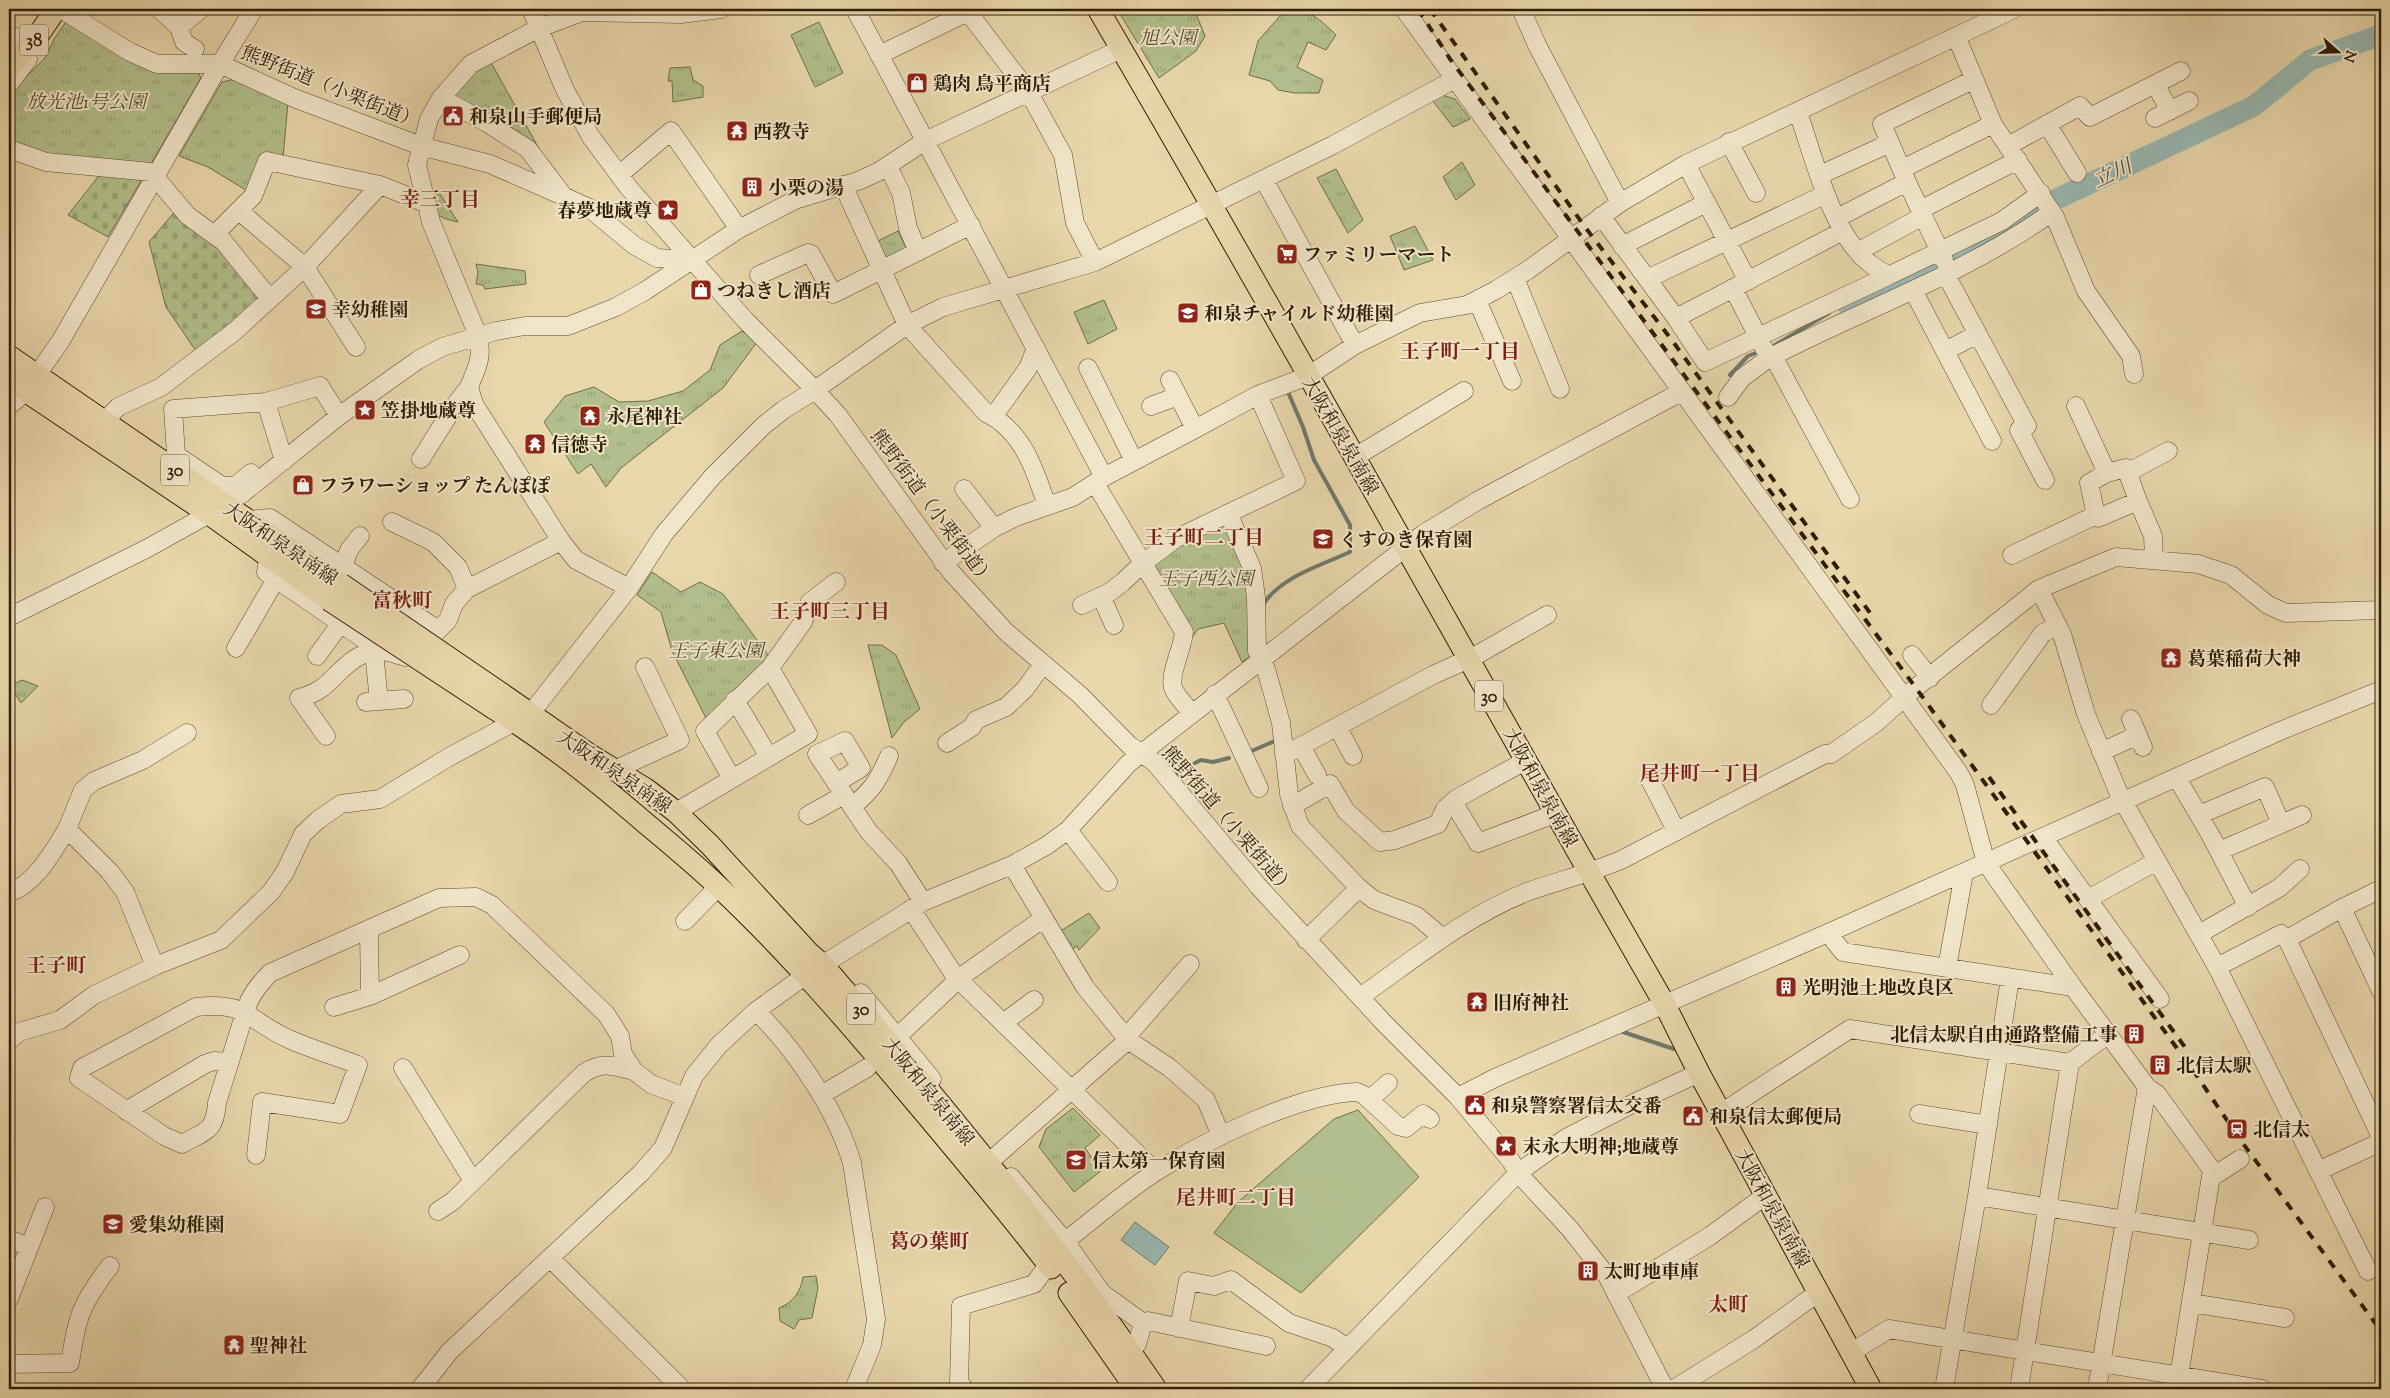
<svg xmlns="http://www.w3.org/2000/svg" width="2390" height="1398" font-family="'Sorts Mill Goudy','Noto Serif JP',serif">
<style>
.grass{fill:url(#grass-tufts);stroke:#716e48}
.cemetery{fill:url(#cemetery-stones);stroke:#716e48}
.pitch{fill:#b2bf8c;stroke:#716e48}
.water{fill:#99b8b2;stroke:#6f7a6d}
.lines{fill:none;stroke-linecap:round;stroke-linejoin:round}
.stream{stroke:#6f7a6d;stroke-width:4}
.river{stroke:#99b8b2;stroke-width:21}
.minor-casing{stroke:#5e4c2e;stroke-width:19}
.major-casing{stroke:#301d05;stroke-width:23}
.minor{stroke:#f0e5c8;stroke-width:18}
.major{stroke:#e8d7ab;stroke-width:21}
.rail{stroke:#301d05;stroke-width:4;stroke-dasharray:9 9;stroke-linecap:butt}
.major-bridge-casing{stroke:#301d05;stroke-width:23;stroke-linecap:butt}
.major-bridge{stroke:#e8d7ab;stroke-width:21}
.labels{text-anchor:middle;stroke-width:4;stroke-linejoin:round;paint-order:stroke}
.shield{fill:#f0e5c8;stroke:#6a5940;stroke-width:1}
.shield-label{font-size:18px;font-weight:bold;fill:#301d05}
.park-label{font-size:19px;font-style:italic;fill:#574e2e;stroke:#f0e5c8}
.poi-label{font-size:19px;font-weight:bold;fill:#301d05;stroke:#f0e5c8;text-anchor:start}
.street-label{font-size:19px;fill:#301d05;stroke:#f0e5c8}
.water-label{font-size:20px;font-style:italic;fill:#504c39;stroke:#f0e5c8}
.neighbourhood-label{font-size:20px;font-weight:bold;fill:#7a1f14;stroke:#f0e5c8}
</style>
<defs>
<pattern id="grass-tufts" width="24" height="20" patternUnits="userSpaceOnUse" patternTransform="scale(1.25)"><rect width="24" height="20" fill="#b2bf8c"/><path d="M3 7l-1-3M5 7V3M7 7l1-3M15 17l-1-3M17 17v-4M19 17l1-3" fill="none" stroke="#99a477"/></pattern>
<pattern id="cemetery-stones" width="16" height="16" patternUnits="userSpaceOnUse" patternTransform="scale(1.25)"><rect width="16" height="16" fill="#b2bf8c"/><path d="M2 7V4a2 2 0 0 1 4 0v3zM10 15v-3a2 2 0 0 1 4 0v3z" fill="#99a477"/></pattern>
</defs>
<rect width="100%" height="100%" fill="#e8d7ab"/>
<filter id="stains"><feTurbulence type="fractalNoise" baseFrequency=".004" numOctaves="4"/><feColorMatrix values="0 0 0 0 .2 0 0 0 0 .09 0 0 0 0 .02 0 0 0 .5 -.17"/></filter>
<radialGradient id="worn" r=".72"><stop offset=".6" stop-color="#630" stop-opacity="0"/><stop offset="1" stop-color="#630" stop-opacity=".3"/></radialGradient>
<!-- grass -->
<path class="grass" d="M1117,9H1206L1197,16L1205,36L1196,51L1159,78Z
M1286,9C1309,9 1320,19 1336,35L1326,50L1308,42L1297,67L1323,80L1319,93H1295L1278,90L1270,81L1249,75L1258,41Z
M68,19L82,29L196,68L201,78L151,164L58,160L9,144V94L45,58L54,39Z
M819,22L843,73L815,87L791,35Z
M489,59L547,163L556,170L550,175L443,96Z
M690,67L693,80L703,86V97L673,102L672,81H668L670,68Z
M235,79L288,102L283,158L249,192L208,167L179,156L222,82Z
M1442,95L1455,99L1470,119L1453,127L1432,100Z
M1462,162L1475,185L1456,200L1443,177Z
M1336,169L1363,220L1348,233L1317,178Z
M425,188L438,191L458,222C431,216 434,212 425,188Z
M1415,226L1433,260L1404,270L1390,236Z
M898,231L908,252L884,263L874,243Z
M476,264L525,271L526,284L485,289L483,285L476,284L478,272Z
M1104,300L1117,329L1088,344L1074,312Z
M742,331L757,342L723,388L621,468L606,487L591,464L578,474L544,422L565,396L594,387L619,402L648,401L683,391L710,370L720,345Z
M1224,519L1248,569L1253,654L1242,662L1224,623L1198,629L1187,645L1150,561Z
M652,572L681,592L700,582L723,594L769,656L706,718L672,651L661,612L637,595Z
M868,645H882L896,655L920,709L904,722L892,738Z
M22,680L38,686L21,703L10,686Z
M1089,913L1100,928L1079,950L1077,946L1070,950L1059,932Z
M1073,1108L1100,1135L1085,1148L1101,1171L1074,1192L1039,1147L1046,1129Z
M816,1276L818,1288L812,1318L799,1320L794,1329L780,1321L779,1308C793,1303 801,1291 803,1277Z"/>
<!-- cemetery -->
<path class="cemetery" d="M101,173L144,176L108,237L68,215Z
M177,209L220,246L262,301L198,354L166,307L149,242Z"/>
<!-- pitch -->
<path class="pitch" d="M1358,1110L1419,1177L1301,1293L1214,1233L1238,1202L1334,1119Z"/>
<!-- water -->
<path class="water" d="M1135,1222L1169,1247L1155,1265L1121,1240Z"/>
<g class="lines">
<!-- stream -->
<path class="stream" d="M1770,348L1829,313
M1730,375L1748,356L1761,351
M1263,605C1280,577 1322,565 1350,552V525L1314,460L1303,427L1288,392
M1247,753L1277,740
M1173,777L1191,765L1201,760L1213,762L1229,758
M1620,1031L1674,1049"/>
<!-- river -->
<path class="river" d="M1847,304C1915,276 1989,246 2048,203L2254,106L2310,60L2381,35"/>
<!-- minor casing -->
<g class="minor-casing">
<path id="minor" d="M61,9L130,52L157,64H220L294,98L421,146L490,164L563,196L589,208L635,246L657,258L692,260
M159,9L179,27L184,42L195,49
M531,9L565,90L591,137L629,188L746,321L815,390L838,415L951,572L1006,632L1080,695L1129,745L1154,762L1258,886L1384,1023L1458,1097L1511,1161L1518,1173L1570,1229L1607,1276L1665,1389
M855,9L1104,477
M1404,9L1959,773L1965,785L1986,863L2073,987L2147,1087L2157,1094L2212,1170L2177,1389
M1521,9L1537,45L1620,203
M179,27L201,9
M1957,38L1993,124L2055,217L2086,291L2131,356L2134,374
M9,40L18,37
M879,55L968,12L1028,91L1063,155L1075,223L1095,262
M9,84L28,59
M2155,84L2170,111
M441,98L487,123L528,149L562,194
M1798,112C1813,155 1832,234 1869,263C1875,268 1882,271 1888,276L2002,221L2041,193
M2155,118L2189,101
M2047,124L2077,173
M1729,142L1756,193
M2008,146L2080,106L2090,117L2181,71
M9,149L46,162L151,172L187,215L214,235L253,196L267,161L380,185
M1686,164L1748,281
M888,166L901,193L908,228L918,252
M1902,169L1993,124
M619,175L671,131L739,229
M1820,175L1890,143
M1264,180L1355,345
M1907,182L1882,124L1973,80
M843,185L907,325L986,413C1023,431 1035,470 1047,506
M1920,210L2018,160
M239,211L305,267L356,347
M1601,216L1676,318L1705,362L1888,276
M1837,218L1907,182L1923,216
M214,235L223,241L270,299
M1622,246L1706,203
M1859,251L1923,216L1944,260
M1945,273L2027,426
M759,275L808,253L811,254L833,294L971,225
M1515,278L1560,389
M1647,279L1826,194
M1733,288L1769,358C1861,310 1968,273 2052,212
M1913,290L1992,441
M1477,300L1512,381
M1676,318L1843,231
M1945,351L1978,334
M1773,356L1850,499
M1088,368L1134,461
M1170,380L1195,429
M1728,397L1742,378L1769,358
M266,402L284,461
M9,406L25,392L60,342L220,64L254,9
M1151,406L1178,396
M993,417L1028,368L1036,348
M105,421L118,407L161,387L235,331L305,267L380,185L425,203
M2019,430L2045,480
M1355,457L1464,391
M421,459L455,405L469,387
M251,473L235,486H222L176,455L173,409L266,402L320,386L339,416
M2127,473L2168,451
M1095,483L1184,632C1183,649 1167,677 1174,690C1178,698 1186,706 1192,713
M964,489L994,528
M2138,501L2153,536L2154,560
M1228,513L1252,568L1256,597L1257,651L1266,669L1281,723L1289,794L1300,826L1359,888L1374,900L1417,916L1443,938
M2096,515L2098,518L2138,501L2126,468L2107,473
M250,520L270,518L438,630
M392,522L433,542L458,567L467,589
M269,555L266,572L378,649L406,657L419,650L448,620L454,604L467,589L561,541
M2012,555L2096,515L2089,483L2107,473L2076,406
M943,563L994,528L1016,517L1073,497L1104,477L1195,429L1258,395L1308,376L1355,345L1420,313L1467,305L1496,290L1528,270L1620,203L1686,164L2014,9
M343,567L349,550L360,536
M629,588L576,560L561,541L474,404L469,387C477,367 483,358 478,336L431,222L417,165L429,119L441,98L471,64L539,28L582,12L681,14L721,9
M2039,589L2062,634L2086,714L2119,794L2217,967L2368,1271
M1101,596L1114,625
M1082,605L1110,592L1123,582L1142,564L1175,539L1296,481L1258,395
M9,617L148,548L209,514L243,493L339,416L418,360L442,347L496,331L525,326H568L616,307L645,291L739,229L795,200L858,181L878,172L925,141L1121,49
M236,648L276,579
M378,649L375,662L379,701
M1912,655L1930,678
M317,656L341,623
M1215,694L1259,788
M735,700L769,757
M366,702L404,699
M1991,705L2043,633L2058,626
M2131,719L2143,747
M1338,728L1353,756
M326,736L299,698C329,691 333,673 356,658C362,654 371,652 378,649
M947,743L972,727L976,720L1006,707L1025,689L1043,664
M1301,746L1317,775
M2101,752L2138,735
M1284,753L1290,752L1433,675L1475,656L1547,615
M618,772L623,766L680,740L645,667
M2177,778L2211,836L2248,907
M732,779L705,731L770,668
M1650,780L1676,830
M836,783L861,768L845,741L817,754L869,832L898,863L923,902
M1453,802L1478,843L1557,813
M1292,806L1330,784L1346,811L1380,842L1395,840L1438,824L1445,809L1456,799L1527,760
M852,807C873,789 878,781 889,756
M676,812L808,734L770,668L803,622L810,602L836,582
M808,815L844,795
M2199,815L2265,787L2281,824
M67,829L83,790L94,781L143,760L187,733
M1068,830L1108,882
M2043,837L2160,999
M2219,851L2302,815
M1012,865L1085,987L1128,1040L1170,1068L1206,1100L1221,1136
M9,893C36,883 52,853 67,829L110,872L125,892L155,966
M2088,899L2157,861
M2342,908L2381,889
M911,909L955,976L1156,1172
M685,921L719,886
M369,931L370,996
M1828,933L1843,952L2073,987
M2199,934L2279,888L2300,869
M1306,940L1359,888
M2217,967L2281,934L2287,939
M1947,968L1964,873
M2381,991L2342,908L2287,939L2381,1137
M861,993L932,1079
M1360,997C1413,960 1466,916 1527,892C1558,881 1590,873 1621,860L1825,754H1831L1877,722L1909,693L2039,589L2116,557L2198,564L2231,575L2268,605L2286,613L2381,610
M334,1007L370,996L460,955
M756,1011C795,1049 837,1111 852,1163L876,1319L872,1345L854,1389
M1003,1023L1034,1000
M898,1036L962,976L1044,918
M9,1041L19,1032L60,1020L94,995L155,966L221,940L271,892L285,872L303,834L318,820L341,804L380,799L449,757L531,713L629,588L664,534L713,476L763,426L783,410L815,390L907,325L943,307L1095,262L1333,145L1455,79
M403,1068L473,1181
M821,1095L867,1068
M1458,1097L1495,1078L1828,933L2280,731L2381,690
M1369,1100L1388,1083
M126,1111L205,1064L214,1061L230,1062
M1721,1113L1850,1029L2070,1063
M1919,1114L1988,1125
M256,1155L262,1102L340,1114L358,1065C335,1056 311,1049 289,1039C248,1021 248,1001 196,1007L82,1068L79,1078L164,1136L182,1144C205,1131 215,1132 217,1103L245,1012C250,995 258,986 270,973L439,898L476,897L492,905L606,1014L620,1036L623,1054L634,1071L651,1084L685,1097
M995,1157L1128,1040L1129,1034L1190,964
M2212,1170L2217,1174L2240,1159
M2318,1171L2381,1142
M1011,1177L1065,1241L1102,1293L1143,1323L1137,1344L1131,1351
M1977,1196L2010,978
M438,1211L453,1201L584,1073C604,1061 612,1066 634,1071
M9,1239L29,1247
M1057,1250L1060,1245C1092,1221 1123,1193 1157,1171C1207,1140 1298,1094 1357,1092L1364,1095L1398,1126L1406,1128L1423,1114L1430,1119
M550,1258L682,1389
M1616,1294L1710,1236L1766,1195
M9,1299L45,1207
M2191,1303L2285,1318
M1143,1323L1148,1321L1266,1346
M1179,1328L1188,1281L1214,1286L1231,1280L1289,1323L1333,1338L1347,1348
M1852,1352L1889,1329L2262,1389
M9,1364L70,1363C77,1316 81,1304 110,1266
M420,1389L450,1351L641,1173L663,1148L694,1076L719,1045L756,1011L806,975L923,902L1012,865L1046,846L1068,830L1129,763L1423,534L1479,500L1681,392
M965,1389L959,1383L961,1306L1034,1284L1048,1265
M1308,1389L1518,1173L1566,1138L1634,1103L1699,1073
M1674,1389L1754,1339L1819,1292
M1944,1389L1977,1196L2249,1240
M2019,1389L2070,1063L2108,1034
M2097,1389L2147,1087"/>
</g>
<!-- major casing -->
<g class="major-casing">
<path id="major" d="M1098,9C1291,338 1474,673 1664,1003L1699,1073L1871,1389
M9,68L39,34L56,9
M9,356L341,584
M9,380L209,514L329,600
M502,694L587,753L646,789L676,812L710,845L809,953L823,965C940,1101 1055,1241 1156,1389
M493,708C547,741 595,780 643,821C669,843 696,865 721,889C788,952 848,1022 907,1092C956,1150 1005,1208 1051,1268
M1069,1293L1136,1389"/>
</g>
<!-- minor -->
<use href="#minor" class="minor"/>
<!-- major -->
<use href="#major" class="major"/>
<!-- rail -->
<path class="rail" d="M1418,9L1450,59L1916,688L2197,1076L2239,1138L2381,1331
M1430,9L1585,227L1671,339L1873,617
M1989,777L2187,1050"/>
<!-- major-bridge casing -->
<g class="major-bridge-casing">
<path id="major-bridge" d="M341,584L502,694
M329,600L493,708"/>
</g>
<!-- major-bridge -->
<use href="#major-bridge" class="major-bridge"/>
</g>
<!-- icons -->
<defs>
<g id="shop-square" transform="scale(1.125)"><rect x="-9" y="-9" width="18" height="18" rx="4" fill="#8f2418" stroke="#f0e5c8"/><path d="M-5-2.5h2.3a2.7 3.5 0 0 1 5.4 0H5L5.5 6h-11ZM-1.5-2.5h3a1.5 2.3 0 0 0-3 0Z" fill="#fff"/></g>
<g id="civic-square" transform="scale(1.125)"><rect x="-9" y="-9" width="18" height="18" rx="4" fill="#8f2418" stroke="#f0e5c8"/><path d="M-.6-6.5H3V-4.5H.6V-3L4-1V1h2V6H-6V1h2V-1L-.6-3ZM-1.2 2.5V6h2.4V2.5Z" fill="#fff"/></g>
<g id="temple-square" transform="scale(1.125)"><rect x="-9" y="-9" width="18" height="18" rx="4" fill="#8f2418" stroke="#f0e5c8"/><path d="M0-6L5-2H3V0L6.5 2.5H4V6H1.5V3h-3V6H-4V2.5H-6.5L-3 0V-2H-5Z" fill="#fff"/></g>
<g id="building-square" transform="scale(1.125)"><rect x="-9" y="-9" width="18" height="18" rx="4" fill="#8f2418" stroke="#f0e5c8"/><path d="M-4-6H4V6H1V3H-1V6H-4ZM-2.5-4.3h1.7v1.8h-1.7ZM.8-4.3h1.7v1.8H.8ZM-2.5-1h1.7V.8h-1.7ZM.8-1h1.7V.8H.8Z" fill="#fff"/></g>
<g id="sight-square" transform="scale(1.125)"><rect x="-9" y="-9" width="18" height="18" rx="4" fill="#8f2418" stroke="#f0e5c8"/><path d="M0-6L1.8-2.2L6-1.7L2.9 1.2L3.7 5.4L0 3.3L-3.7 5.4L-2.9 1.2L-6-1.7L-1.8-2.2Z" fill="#fff"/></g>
<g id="supermarket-square" transform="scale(1.125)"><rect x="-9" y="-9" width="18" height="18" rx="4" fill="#8f2418" stroke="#f0e5c8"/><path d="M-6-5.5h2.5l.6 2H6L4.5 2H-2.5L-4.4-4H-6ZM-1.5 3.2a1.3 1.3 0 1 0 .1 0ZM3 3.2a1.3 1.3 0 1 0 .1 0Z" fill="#fff"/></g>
<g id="school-square" transform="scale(1.125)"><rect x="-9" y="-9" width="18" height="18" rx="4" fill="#8f2418" stroke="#f0e5c8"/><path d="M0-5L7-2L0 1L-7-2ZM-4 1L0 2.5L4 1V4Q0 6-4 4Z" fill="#fff"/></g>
<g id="station-square" transform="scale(1.125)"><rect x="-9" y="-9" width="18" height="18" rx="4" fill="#8f2418" stroke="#f0e5c8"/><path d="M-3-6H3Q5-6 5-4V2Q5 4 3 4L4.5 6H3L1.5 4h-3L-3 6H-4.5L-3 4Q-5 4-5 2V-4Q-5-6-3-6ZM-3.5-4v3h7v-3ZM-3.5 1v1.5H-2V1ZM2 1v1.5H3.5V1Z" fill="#fff"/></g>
</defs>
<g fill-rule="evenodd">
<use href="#shop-square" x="917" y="83"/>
<use href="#civic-square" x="453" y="116"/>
<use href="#temple-square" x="737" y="131"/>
<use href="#building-square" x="752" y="187"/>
<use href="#sight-square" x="668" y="210"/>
<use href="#supermarket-square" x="1287" y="254"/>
<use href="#shop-square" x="701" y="290"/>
<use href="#school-square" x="316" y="309"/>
<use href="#school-square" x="1188" y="313"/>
<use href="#sight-square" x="365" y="410"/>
<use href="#temple-square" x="590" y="416"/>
<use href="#temple-square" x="535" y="444"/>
<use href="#shop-square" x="303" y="485"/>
<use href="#school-square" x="1323" y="539"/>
<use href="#temple-square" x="2171" y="658"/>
<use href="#building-square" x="1786" y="987"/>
<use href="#temple-square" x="1477" y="1002"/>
<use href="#building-square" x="2134" y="1034"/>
<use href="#building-square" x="2160" y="1065"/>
<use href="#civic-square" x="1475" y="1105"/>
<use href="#civic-square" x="1693" y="1116"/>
<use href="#station-square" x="2237" y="1129"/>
<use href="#sight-square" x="1506" y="1146"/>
<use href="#school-square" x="1076" y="1160"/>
<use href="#school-square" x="113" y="1224"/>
<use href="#building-square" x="1588" y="1271"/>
<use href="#temple-square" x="234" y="1345"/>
</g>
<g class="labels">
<!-- shield labels -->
<g class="shield">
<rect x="20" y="24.5" width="28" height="31" rx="4"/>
<rect x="161" y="454.5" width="28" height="31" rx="4"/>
<rect x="1475" y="680.5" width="28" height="31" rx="4"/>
<rect x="847" y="993.5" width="28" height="31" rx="4"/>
</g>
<g class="shield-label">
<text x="34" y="46">38</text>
<text x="175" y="476">30</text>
<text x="1489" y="702">30</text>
<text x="861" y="1015">30</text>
</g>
<!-- park labels -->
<g class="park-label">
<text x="1168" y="44">旭公園</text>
<text x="86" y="108">放光池1号公園</text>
<text x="1206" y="585">王子西公園</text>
<text x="716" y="657">王子東公園</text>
</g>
<!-- poi labels -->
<g class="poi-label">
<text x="933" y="90">鶏肉 鳥平商店</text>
<text x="469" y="123">和泉山手郵便局</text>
<text x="753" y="138">西教寺</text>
<text x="768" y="194">小栗の湯</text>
<text x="652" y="217" text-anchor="end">春夢地蔵尊</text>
<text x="1303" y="261">ファミリーマート</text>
<text x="717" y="297">つねきし酒店</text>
<text x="332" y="316">幸幼稚園</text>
<text x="1204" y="320">和泉チャイルド幼稚園</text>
<text x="381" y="417">笠掛地蔵尊</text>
<text x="606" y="423">永尾神社</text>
<text x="551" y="451">信徳寺</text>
<text x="319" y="492">フラワーショップ たんぽぽ</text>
<text x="1339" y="546">くすのき保育園</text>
<text x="2187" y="665">葛葉稲荷大神</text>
<text x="1802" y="994">光明池土地改良区</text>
<text x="1493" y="1009">旧府神社</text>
<text x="2118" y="1041" text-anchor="end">北信太駅自由通路整備工事</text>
<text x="2176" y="1072">北信太駅</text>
<text x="1491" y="1112">和泉警察署信太交番</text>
<text x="1709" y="1123">和泉信太郵便局</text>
<text x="2253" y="1136">北信太</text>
<text x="1522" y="1153">末永大明神;地蔵尊</text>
<text x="1092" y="1167">信太第一保育園</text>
<text x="129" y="1231">愛集幼稚園</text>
<text x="1604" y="1278">太町地車庫</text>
<text x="250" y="1352">聖神社</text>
</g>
<!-- street labels -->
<g class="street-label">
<text transform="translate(331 86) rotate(22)" y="7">熊野街道（小栗街道）</text>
<text transform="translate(1341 435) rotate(60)" y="7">大阪和泉泉南線</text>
<text transform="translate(933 507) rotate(53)" y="7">熊野街道（小栗街道）</text>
<text transform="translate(281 543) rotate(34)" y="7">大阪和泉泉南線</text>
<text transform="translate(615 771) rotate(34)" y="7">大阪和泉泉南線</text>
<text transform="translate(1541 787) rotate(61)" y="7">大阪和泉泉南線</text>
<text transform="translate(1229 820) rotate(49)" y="7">熊野街道（小栗街道）</text>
<text transform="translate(929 1091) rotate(51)" y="7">大阪和泉泉南線</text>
<text transform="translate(1773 1208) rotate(61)" y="7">大阪和泉泉南線</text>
</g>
<!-- water labels -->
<g class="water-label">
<text transform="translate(2112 173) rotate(-25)" y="7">立川</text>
</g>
<!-- neighbourhood labels -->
<g class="neighbourhood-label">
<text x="440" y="206">幸三丁目</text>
<text x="1460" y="358">王子町一丁目</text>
<text x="1204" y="544">王子町二丁目</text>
<text x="402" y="607">富秋町</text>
<text x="830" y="618">王子町三丁目</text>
<text x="1700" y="780">尾井町一丁目</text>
<text x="56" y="972">王子町</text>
<text x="1236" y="1204">尾井町二丁目</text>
<text x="929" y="1248">葛の葉町</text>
<text x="1728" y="1311">太町</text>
</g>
</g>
<!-- margin -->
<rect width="2390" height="1398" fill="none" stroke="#e8d7ab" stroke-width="30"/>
<rect x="10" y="10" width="2370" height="1378" fill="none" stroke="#301d05" stroke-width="2.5"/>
<rect x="15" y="15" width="2360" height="1368" fill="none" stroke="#301d05"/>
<!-- north arrow -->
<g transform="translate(2338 52) rotate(110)" stroke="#f0e5c8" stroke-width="4" paint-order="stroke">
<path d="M0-4L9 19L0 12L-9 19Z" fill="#301d05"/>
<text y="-8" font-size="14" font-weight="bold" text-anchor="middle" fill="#301d05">N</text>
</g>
<rect width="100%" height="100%" filter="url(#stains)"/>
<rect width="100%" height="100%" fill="url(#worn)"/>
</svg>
